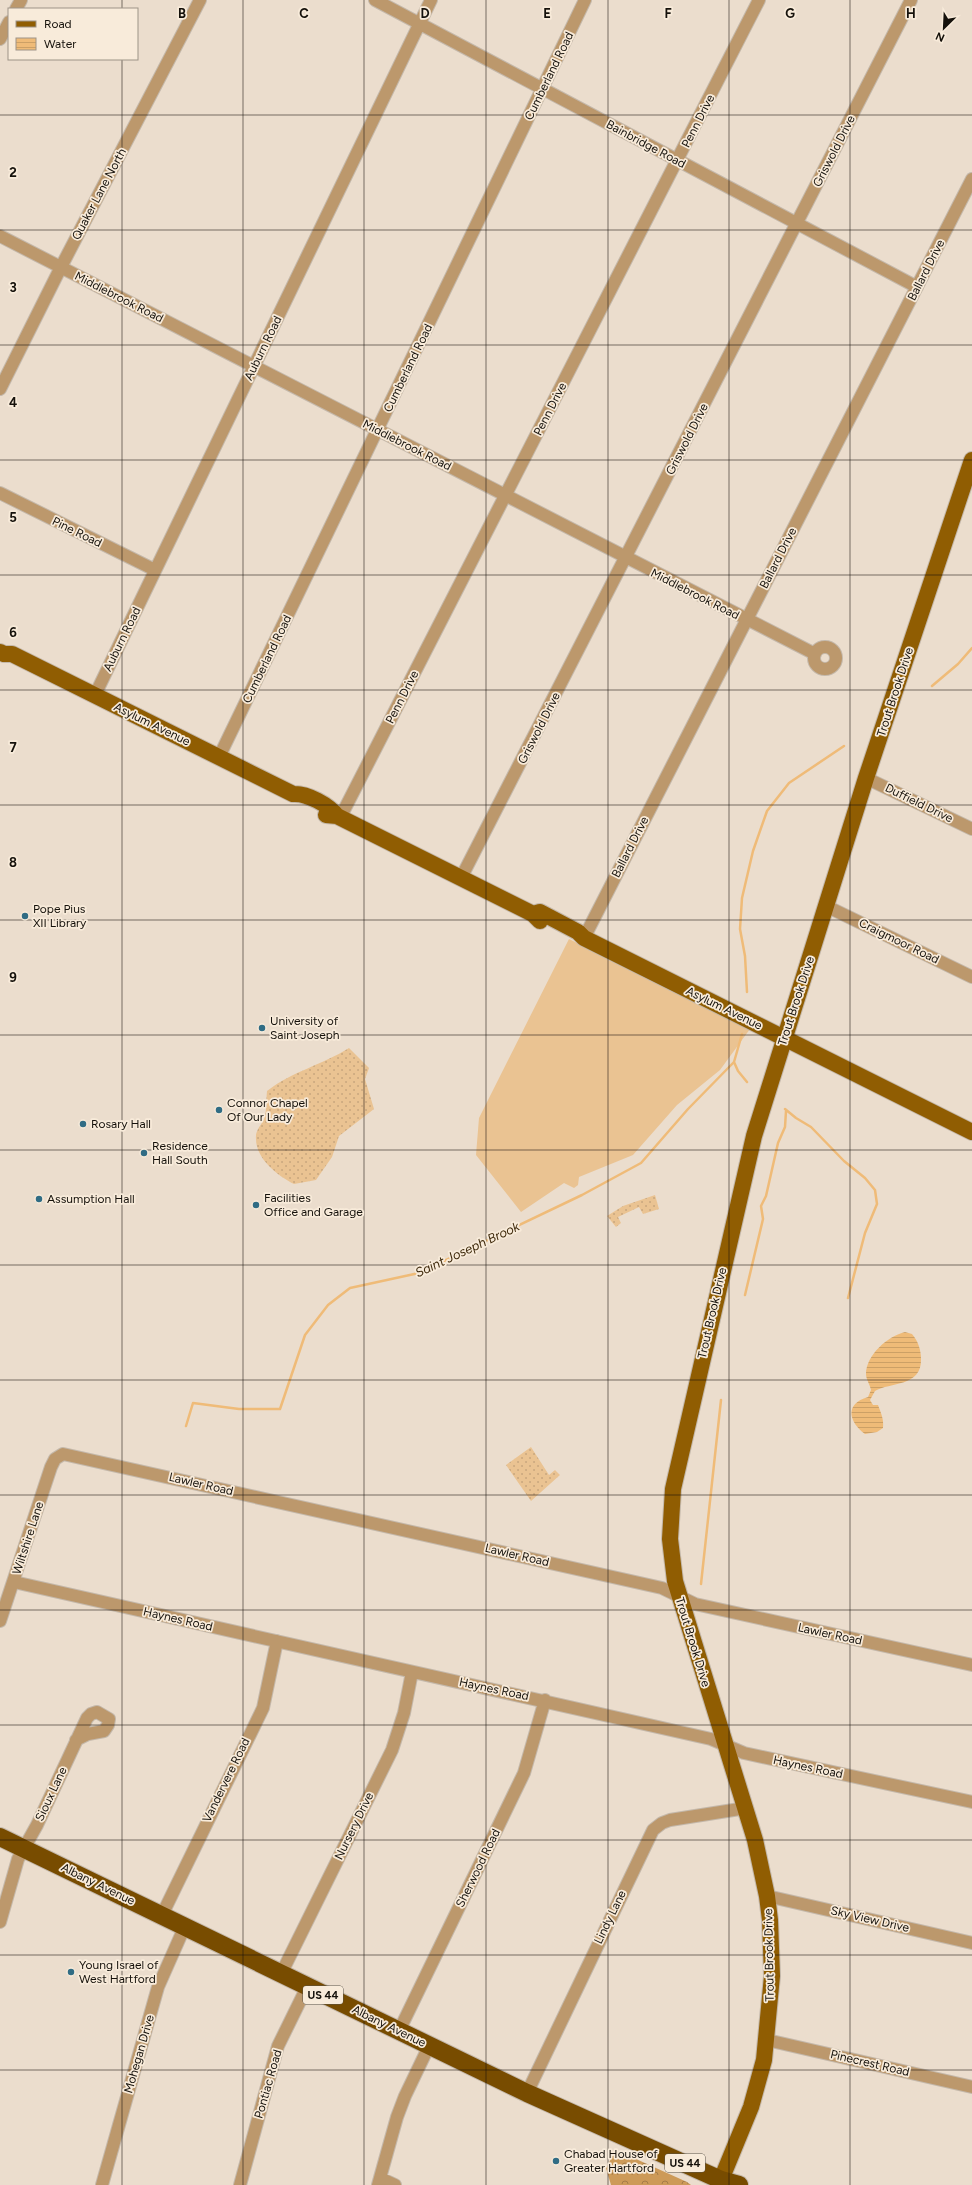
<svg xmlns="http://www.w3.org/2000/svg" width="972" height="2185" font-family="Figtree,sans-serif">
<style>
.grass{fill:url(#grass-dots)}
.forest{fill:url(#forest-crowns)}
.pitch{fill:#eac392}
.water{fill:url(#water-rules)}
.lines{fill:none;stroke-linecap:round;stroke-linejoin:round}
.stream{stroke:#efbb78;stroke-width:2.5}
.minor-casing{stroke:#c4b8aa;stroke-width:14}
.major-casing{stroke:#c4b8aa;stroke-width:18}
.highway-casing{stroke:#c4b8aa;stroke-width:20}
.minor{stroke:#bc986c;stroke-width:12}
.major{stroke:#905d02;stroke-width:16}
.highway{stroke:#784c00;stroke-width:18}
.grid{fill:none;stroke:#15110b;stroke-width:1;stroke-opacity:0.55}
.poi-dot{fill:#306c84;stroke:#f8ebda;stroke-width:1.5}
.labels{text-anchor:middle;stroke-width:3.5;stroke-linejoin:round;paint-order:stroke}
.shield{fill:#f8ebda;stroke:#595249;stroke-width:1}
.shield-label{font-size:11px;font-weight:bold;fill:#15110b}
.street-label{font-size:12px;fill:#15110b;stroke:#f8ebda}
.poi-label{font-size:12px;fill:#15110b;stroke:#f8ebda;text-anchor:start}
.water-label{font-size:13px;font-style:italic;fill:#3f2a0c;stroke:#f8ebda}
.grid-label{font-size:13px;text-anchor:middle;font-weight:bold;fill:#15110b;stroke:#f8ebda;stroke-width:3.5;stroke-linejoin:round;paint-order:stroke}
</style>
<defs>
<pattern id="grass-dots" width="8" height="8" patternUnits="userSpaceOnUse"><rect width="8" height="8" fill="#eac392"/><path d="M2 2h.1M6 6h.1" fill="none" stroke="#c8a67d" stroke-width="1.8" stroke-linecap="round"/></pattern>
<pattern id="forest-crowns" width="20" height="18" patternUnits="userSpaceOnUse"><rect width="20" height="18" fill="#cd9a58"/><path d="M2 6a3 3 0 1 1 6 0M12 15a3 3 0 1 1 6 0" fill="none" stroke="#a57c47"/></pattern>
<pattern id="water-rules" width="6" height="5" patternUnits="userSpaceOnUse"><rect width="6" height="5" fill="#efbb78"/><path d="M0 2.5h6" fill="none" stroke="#cca066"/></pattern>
</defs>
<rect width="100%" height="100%" fill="#ebddcd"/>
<!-- grass -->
<path class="grass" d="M349,1048L369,1068L365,1079L374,1109L339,1136L332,1157L316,1180L294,1184C278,1176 256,1159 256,1139C255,1130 261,1126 264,1119C267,1111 266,1100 267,1091C293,1071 322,1065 349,1048Z
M655,1195L659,1209L643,1214L639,1207L618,1217L621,1223L616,1227L607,1216L623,1206Z
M531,1447L549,1475L555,1470L560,1475L531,1501L506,1465Z"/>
<!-- forest -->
<path class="forest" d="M616,2150L687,2182L691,2185H611L606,2168Z"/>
<!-- pitch -->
<path class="pitch" d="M569,939L750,1029L720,1070L677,1105L633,1155L579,1177L578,1185L574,1188L564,1183L521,1212L476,1155L479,1118Z"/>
<!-- water -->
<path class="water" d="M905,1332L912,1334C918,1341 921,1350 921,1359C922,1387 890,1382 875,1391L870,1400L873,1405H878C881,1413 884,1419 883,1428L877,1432L865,1434C849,1422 844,1404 868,1397L871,1390C870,1385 866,1379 866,1374C866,1355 888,1336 905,1332Z"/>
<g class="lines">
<!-- stream -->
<path class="stream" d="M932,686L958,664L972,648
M747,992L745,956L740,929L742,898L753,851L767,811L789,783L844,746
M734,1062L738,1071L747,1082
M785,1109L796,1118L811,1127L844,1161L865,1178L875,1190L877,1204L865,1233L848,1298
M745,1295L763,1219L761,1206L766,1196L778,1143L785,1127L786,1111
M186,1426L193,1403L239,1409H280L305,1335L328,1305L350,1288L419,1273L582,1195L641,1163L688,1109L734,1062L742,1034
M701,1584L721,1400"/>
<!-- minor casing -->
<g class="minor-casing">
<path id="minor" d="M375,0L917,287
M16,9L21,0
M0,39L9,22
M0,236L815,654
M0,389L61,267L200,0
M0,493L155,570
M814 658a11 11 0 1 1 22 0a11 11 0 1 1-22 0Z
M95,695L431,0
M219,757L585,0
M866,778L972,829
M340,818L759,0
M461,878L911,0
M826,906L972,977
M584,938L972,179
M14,1582L711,1739L744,1753L972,1802
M0,1621L51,1467L55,1459L63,1454L662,1588L695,1604L972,1665
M767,1896L972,1943
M162,1915L263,1708L277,1641
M0,1922L18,1859L37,1825L87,1718L91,1714L97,1712L109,1719L108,1725L104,1731L88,1734L76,1740
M281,1974L392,1750L404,1713L412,1672
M399,2031L524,1773L545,1700
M767,2040L972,2087
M527,2093L653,1830L662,1823L670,1820L746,1808
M380,2178L395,2185
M102,2185L158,1987L185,1926
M240,2185L278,2046L307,1987
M378,2185L397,2117L405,2096L429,2046"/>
</g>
<!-- major casing -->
<g class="major-casing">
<path id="major" d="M0,652L4,654H12L293,794C307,793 329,805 337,816
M326,815L337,816L533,914L540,921
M533,914L540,912L578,932L584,938L972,1132
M721,2180L751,2107L764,2060L772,1976L770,1920L767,1896L755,1840L675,1581L670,1539L673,1489L754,1136L866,778L972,460"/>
</g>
<!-- highway casing -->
<g class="highway-casing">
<path id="highway" d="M0,1837L527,2093L721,2180L739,2185"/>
</g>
<!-- minor -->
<use href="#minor" class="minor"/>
<!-- major -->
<use href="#major" class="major"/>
<!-- highway -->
<use href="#highway" class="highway"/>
</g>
<!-- grid -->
<path class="grid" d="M122,0V9M243,0V2185M364,0V2185M486,0V2185M608,0V2185M729,0V2185M850,0V2185M122,59V2185M0,115H972M0,230H972M0,345H972M0,460H972M0,575H972M0,690H972M0,805H972M0,920H972M0,1035H972M0,1150H972M0,1265H972M0,1380H972M0,1495H972M0,1610H972M0,1725H972M0,1840H972M0,1955H972M0,2070H972"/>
<!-- markers -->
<g class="poi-dot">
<circle cx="25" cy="916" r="4"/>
<circle cx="262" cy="1028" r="4"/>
<circle cx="219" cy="1110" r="4"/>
<circle cx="83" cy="1124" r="4"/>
<circle cx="144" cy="1153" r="4"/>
<circle cx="39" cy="1199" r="4"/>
<circle cx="256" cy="1205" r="4"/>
<circle cx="71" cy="1972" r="4"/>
<circle cx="556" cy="2161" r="4"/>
</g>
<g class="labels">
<!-- shield labels -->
<g class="shield">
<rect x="303" y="1986" width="40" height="18" rx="3"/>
<rect x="665" y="2154" width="40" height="18" rx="3"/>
</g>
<g class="shield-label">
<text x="323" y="1999">US 44</text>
<text x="685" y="2167">US 44</text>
</g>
<!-- street labels -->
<g class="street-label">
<text transform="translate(549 76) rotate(-64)" y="4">Cumberland Road</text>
<text transform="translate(698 121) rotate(-63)" y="4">Penn Drive</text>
<text transform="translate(646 144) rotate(28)" y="4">Bainbridge Road</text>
<text transform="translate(834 151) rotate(-63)" y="4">Griswold Drive</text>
<text transform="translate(99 194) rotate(-62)" y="4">Quaker Lane North</text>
<text transform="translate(926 270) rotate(-63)" y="4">Ballard Drive</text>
<text transform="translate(119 297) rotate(27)" y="4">Middlebrook Road</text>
<text transform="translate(263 348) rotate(-64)" y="4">Auburn Road</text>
<text transform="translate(408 368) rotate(-64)" y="4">Cumberland Road</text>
<text transform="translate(550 409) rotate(-63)" y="4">Penn Drive</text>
<text transform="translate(687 439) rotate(-63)" y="4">Griswold Drive</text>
<text transform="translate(407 445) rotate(27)" y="4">Middlebrook Road</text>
<text transform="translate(77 532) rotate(26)" y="4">Pine Road</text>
<text transform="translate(778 558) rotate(-63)" y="4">Ballard Drive</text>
<text transform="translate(695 594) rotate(27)" y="4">Middlebrook Road</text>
<text transform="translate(122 639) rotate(-64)" y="4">Auburn Road</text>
<text transform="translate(267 659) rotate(-64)" y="4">Cumberland Road</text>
<text transform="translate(895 692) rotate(-72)" y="4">Trout Brook Drive</text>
<text transform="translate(402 697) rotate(-63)" y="4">Penn Drive</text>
<text transform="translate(152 724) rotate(26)" y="4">Asylum Avenue</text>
<text transform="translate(539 728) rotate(-63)" y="4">Griswold Drive</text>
<text transform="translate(919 803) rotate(26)" y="4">Duffield Drive</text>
<text transform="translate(630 847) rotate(-63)" y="4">Ballard Drive</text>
<text transform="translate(899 941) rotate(26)" y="4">Craigmoor Road</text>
<text transform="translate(796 1001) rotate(-72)" y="4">Trout Brook Drive</text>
<text transform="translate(724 1008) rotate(26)" y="4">Asylum Avenue</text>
<text transform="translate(712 1313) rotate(-77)" y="4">Trout Brook Drive</text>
<text transform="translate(201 1484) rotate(13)" y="4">Lawler Road</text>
<text transform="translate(28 1538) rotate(-72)" y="4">Wiltshire Lane</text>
<text transform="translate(517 1555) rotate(13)" y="4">Lawler Road</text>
<text transform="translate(178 1619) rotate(13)" y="4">Haynes Road</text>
<text transform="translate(830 1634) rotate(12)" y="4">Lawler Road</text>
<text transform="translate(693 1642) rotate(73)" y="4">Trout Brook Drive</text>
<text transform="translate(494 1689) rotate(12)" y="4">Haynes Road</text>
<text transform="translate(808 1767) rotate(12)" y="4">Haynes Road</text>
<text transform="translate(226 1780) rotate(-64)" y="4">Vandervere Road</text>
<text transform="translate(51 1794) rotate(-65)" y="4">Sioux Lane</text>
<text transform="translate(354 1826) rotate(-64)" y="4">Nursery Drive</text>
<text transform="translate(478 1868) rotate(-64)" y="4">Sherwood Road</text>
<text transform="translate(98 1884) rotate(26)" y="4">Albany Avenue</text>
<text transform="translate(610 1917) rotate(-64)" y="4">Lindy Lane</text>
<text transform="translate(870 1919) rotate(13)" y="4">Sky View Drive</text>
<text transform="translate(769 1955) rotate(-91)" y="4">Trout Brook Drive</text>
<text transform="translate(389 2026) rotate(26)" y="4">Albany Avenue</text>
<text transform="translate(139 2054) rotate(-74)" y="4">Mohegan Drive</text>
<text transform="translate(870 2063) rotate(13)" y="4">Pinecrest Road</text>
<text transform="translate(268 2084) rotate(-74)" y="4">Pontiac Road</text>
</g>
<!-- poi labels -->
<g class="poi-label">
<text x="33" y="913">Pope Pius<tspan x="33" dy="14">XII Library</tspan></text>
<text x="270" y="1025">University of<tspan x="270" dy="14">Saint Joseph</tspan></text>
<text x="227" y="1107">Connor Chapel<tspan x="227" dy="14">Of Our Lady</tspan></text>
<text x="91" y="1128">Rosary Hall</text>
<text x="152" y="1150">Residence<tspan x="152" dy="14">Hall South</tspan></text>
<text x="264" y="1202">Facilities<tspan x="264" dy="14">Office and Garage</tspan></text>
<text x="47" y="1203">Assumption Hall</text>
<text x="79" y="1969">Young Israel of<tspan x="79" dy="14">West Hartford</tspan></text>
<text x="564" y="2158">Chabad House of<tspan x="564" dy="14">Greater Hartford</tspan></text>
</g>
<!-- water labels -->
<g class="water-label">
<text transform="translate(467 1249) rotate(-25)" y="5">Saint Joseph Brook</text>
</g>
</g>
<g class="grid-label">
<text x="182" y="18">B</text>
<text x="304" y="18">C</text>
<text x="425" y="18">D</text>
<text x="547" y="18">E</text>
<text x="668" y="18">F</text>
<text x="790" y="18">G</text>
<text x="911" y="18">H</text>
<text x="13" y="177">2</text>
<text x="13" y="292">3</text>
<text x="13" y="407">4</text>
<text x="13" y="522">5</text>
<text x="13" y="637">6</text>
<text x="13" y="752">7</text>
<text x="13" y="867">8</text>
<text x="13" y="982">9</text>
</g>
<!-- legend -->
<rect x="8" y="8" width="130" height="52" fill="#f8ebda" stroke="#9d9487"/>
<rect x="16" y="21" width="20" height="6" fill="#905d02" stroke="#9d9487"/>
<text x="44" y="28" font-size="12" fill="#15110b">Road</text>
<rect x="16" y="38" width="20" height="12" fill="url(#water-rules)" stroke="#9d9487"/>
<text x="44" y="48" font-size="12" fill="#15110b">Water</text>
<!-- north arrow -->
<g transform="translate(944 28) rotate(204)" stroke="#f8ebda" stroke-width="3" paint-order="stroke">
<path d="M0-3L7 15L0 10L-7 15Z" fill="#15110b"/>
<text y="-6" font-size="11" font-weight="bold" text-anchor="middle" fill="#15110b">N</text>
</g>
</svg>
